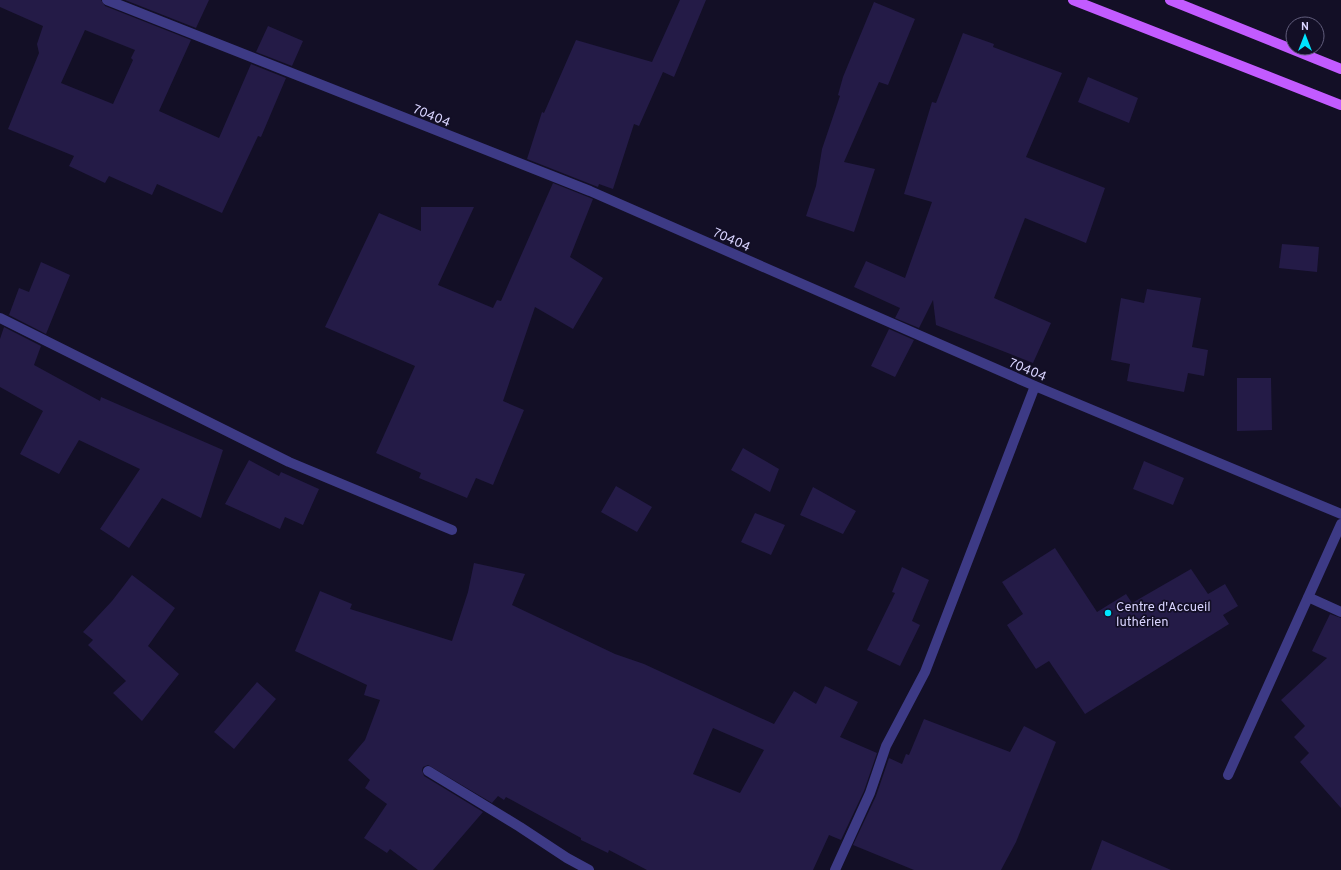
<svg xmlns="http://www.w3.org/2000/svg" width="1341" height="870" font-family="Overpass,sans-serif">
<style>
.building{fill:#241b47;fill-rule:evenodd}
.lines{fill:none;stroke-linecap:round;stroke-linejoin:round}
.minor{stroke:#3d3a85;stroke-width:10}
.major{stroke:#c25bff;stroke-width:10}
.poi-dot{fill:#00e5ff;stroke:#130f26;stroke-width:1.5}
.labels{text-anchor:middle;stroke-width:3.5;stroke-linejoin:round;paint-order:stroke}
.street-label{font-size:13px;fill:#d9d4ff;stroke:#130f26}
.poi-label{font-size:13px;fill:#d9d4ff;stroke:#130f26;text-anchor:start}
</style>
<rect width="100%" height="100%" fill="#130f26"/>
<!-- building -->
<path class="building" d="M0,0H101L105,6L191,40L159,111L219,138L251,64L286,78L261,137L258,136L222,213L157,184L152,195L109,176L105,183L69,166L74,156L8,129L39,53L37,44L43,26L0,7ZM85,30L135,50L131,58L133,60L113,104L61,83Z
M125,0H209L196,28Z
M680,0H706L674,77L663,72L639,126L634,124L613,189L599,184L598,187L527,159L542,112L544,113L576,40L652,62Z
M874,2L915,19L888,85L879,82L844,162L875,169L854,232L806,216L816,186L822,149L840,96L838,95L843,77Z
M268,26L303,41L292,66L256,52Z
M963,33L994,44L993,47L1062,73L1026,157L1105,188L1086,243L1025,218L994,298L1051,323L1033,363L936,325L933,300L919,328L895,318L900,308L854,287L866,261L905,278L932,202L904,194L932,102L936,103Z
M1088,77L1138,98L1129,123L1078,102Z
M553,183L593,199L570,257L603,278L573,329L535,307L503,401L524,410L493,485L476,478L467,498L419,478L421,473L376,453L415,366L325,327L379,213L421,231V207H474L438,285L493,308L497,300L501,301Z
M1282,244L1319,247L1317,272L1279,268Z
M41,262L70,275L46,334L9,315L19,288L29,292Z
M1147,289L1201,298L1192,347L1208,350L1204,376L1188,373L1184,392L1127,381L1130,364L1111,360L1121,298L1144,303Z
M4,327L41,346L34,365L100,401L101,397L223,450L201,518L162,498L129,548L100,529L140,469L79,440L59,474L20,454L43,411L0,387V339Z
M889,329L914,340L895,377L871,366Z
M1237,378H1271L1272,430L1237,431Z
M743,448L779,469L770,492L731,470Z
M249,460L279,476L281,472L319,489L303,525L285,517L280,529L225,504Z
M1144,461L1184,478L1173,505L1133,489Z
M616,486L652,507L637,532L601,512Z
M813,487L856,511L843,534L800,515Z
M755,513L785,525L771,555L741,542Z
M1055,548L1097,612L1126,594L1132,603L1191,569L1208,594L1225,584L1238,606L1223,615L1229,624L1085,714L1049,661L1036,669L1007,625L1023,614L1002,582Z
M474,563L525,574L512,605L615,654L644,664L774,724L794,691L816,704L825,686L858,702L840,737L877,753L864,791L841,840L829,835L813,870H647L609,850L608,853L581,840V838L506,797L504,800L498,796L492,803L428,765L423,767L422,770L424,776L483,812L433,870H418L390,849L387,853L364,838L387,804L365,788L370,780L348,760L365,740L380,700L364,695L367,685L295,651L320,591L352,604L350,609L452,641L468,592ZM713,728L764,750L740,793L693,774Z
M902,567L929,580L912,621L920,625L900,666L867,650L895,593L892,592Z
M132,575L175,608L148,646L179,674L142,721L113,693L126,681L88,645L93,640L83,632L112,601Z
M1330,614L1341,618V808L1300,762L1309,753L1294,737L1305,726L1281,700L1327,658L1312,651Z
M257,682L276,699L234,749L214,732Z
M924,719L1010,752L1024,726L1056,742L1016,842L1001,870H914L853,845L876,796L889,758L902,764L906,754L909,755Z
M1102,840L1171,870H1091Z"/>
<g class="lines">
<!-- minor -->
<path class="minor" d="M107,0L590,191L1035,386L1341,514
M0,318L289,462L452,530
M1308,597L1341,612
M428,771L520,827L567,858L589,870
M1228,775L1341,524
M835,870L870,793L886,746L925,672L1035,386"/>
<!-- major -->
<path class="major" d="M1073,0L1341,105
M1170,0L1341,69"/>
</g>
<!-- markers -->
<circle class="poi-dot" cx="1108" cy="613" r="4"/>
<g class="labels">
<!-- street labels -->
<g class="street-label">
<text transform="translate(432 115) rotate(22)" y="5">70404</text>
<text transform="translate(732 239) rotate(24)" y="5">70404</text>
<text transform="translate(1028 369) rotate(23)" y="5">70404</text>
</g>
<!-- poi labels -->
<g class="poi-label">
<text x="1116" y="611">Centre d'Accueil<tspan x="1116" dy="15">luthérien</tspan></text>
</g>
</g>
<!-- north arrow -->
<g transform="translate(1305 36)"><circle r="19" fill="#130f26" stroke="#625e7d"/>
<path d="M0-3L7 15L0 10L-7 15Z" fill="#00e5ff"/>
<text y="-6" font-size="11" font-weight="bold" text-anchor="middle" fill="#d9d4ff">N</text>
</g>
</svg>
